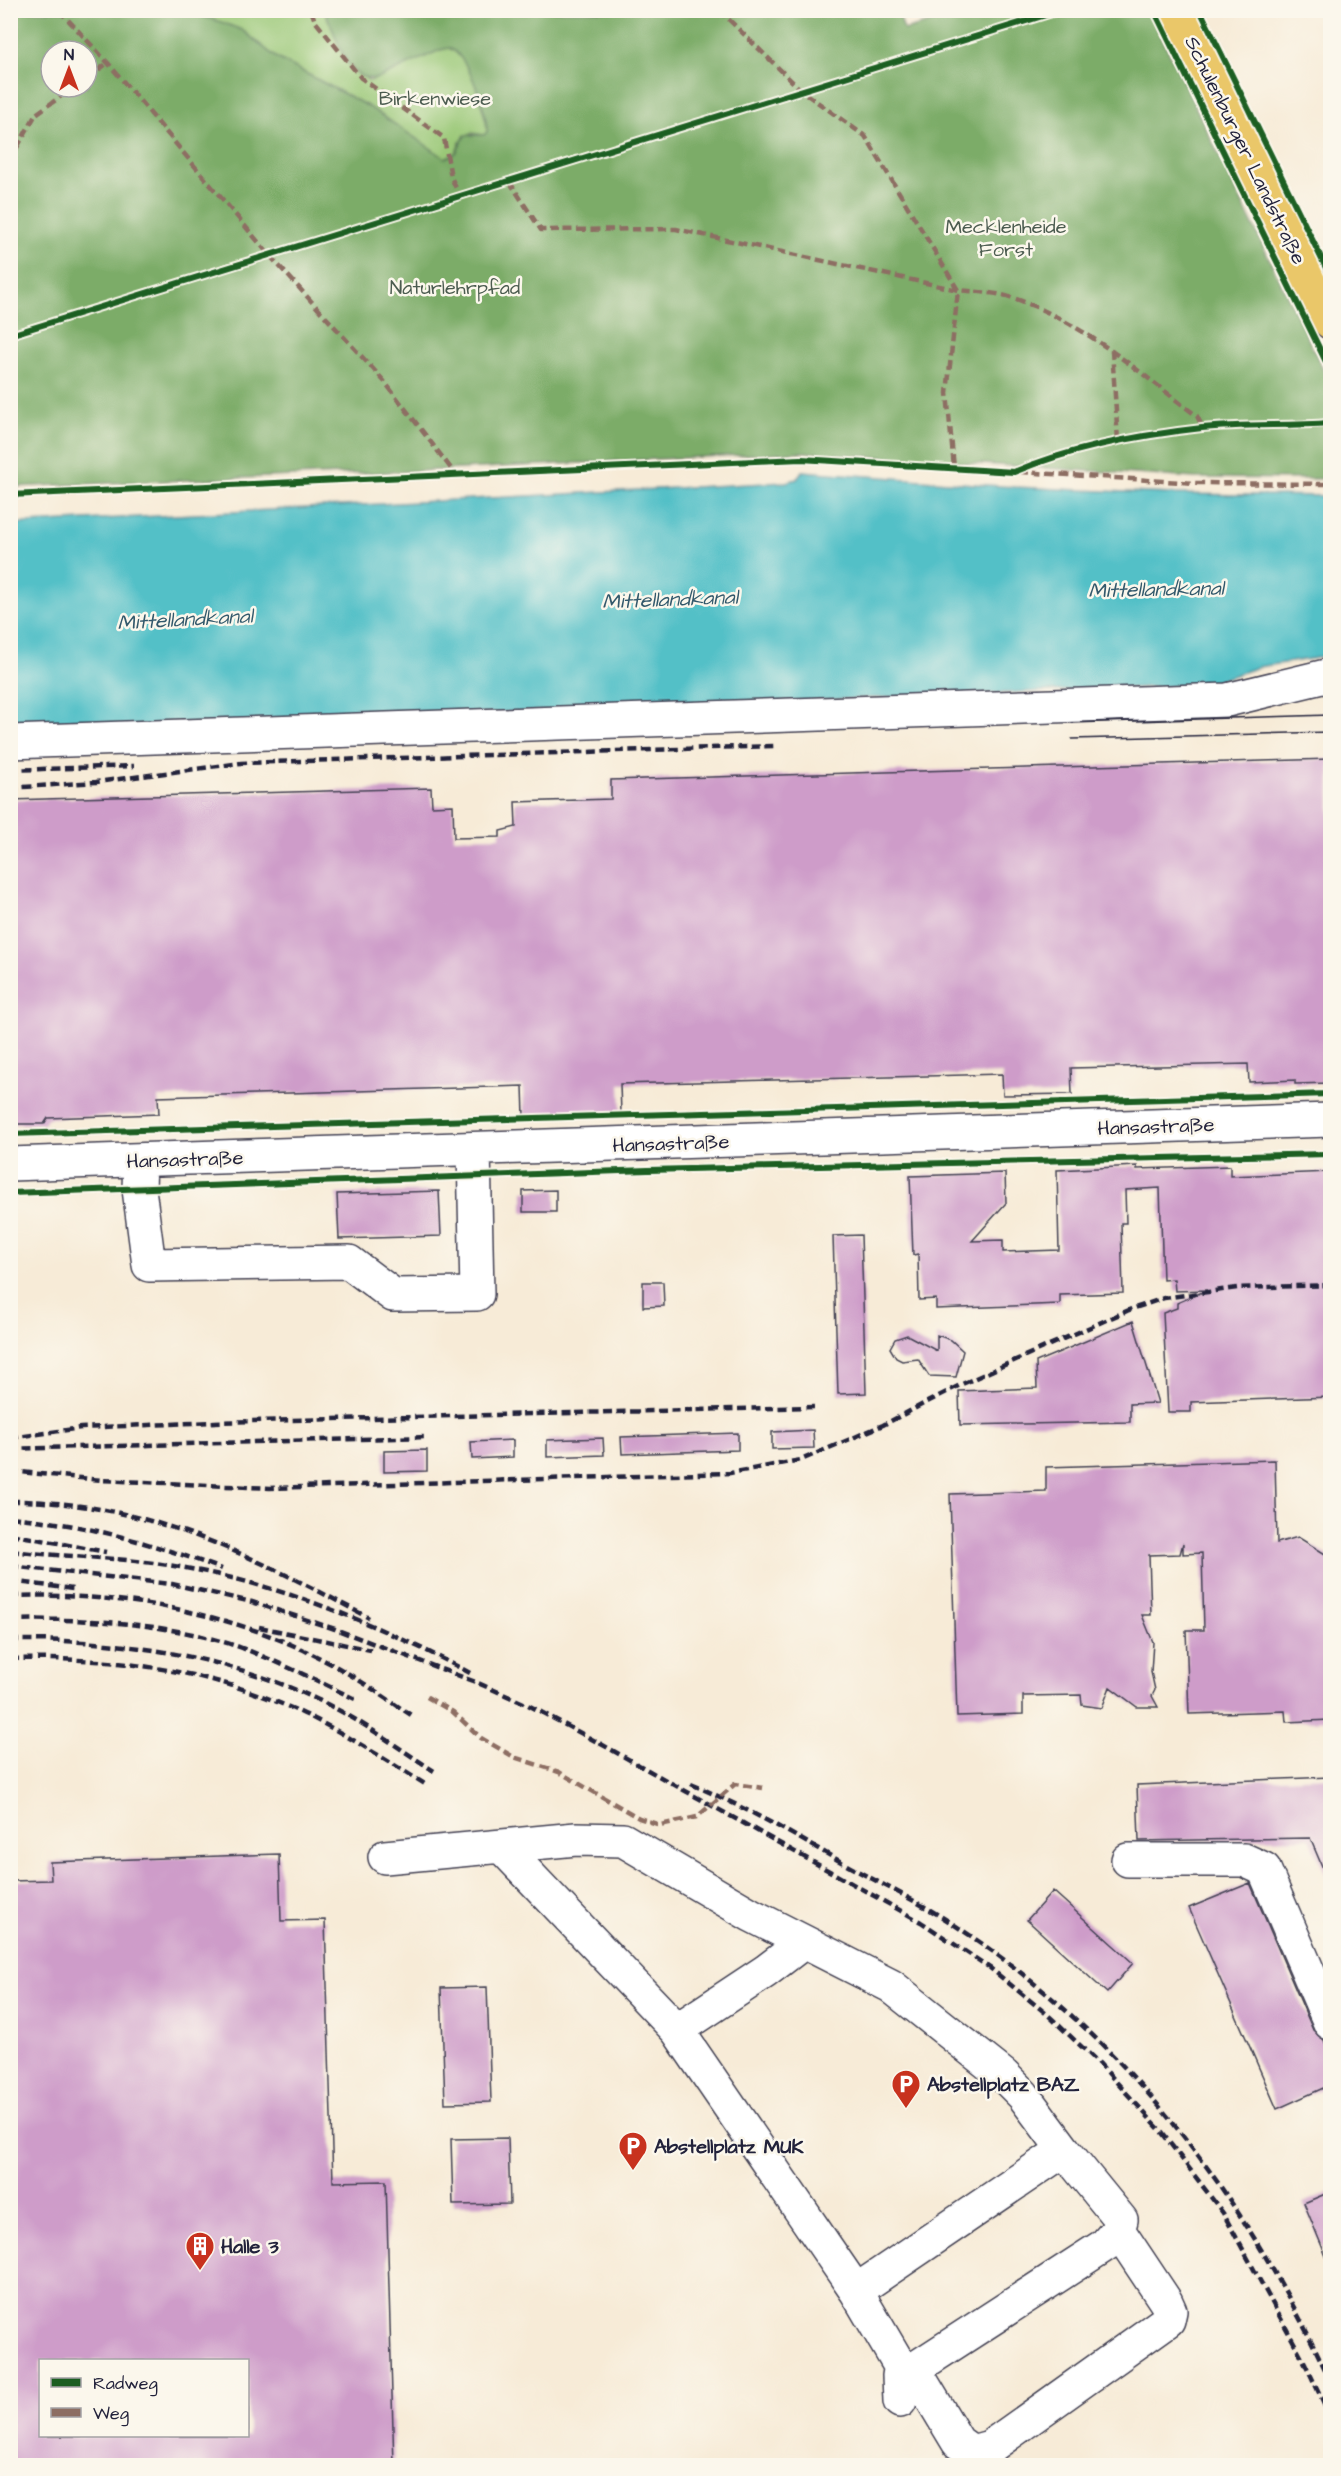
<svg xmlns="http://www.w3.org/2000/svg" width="1341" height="2476" font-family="'Architects Daughter',sans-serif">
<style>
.green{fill:#9ac877;stroke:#5e7559;stroke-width:1.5}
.forest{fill:#7bac68;stroke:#4e6752;stroke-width:1.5;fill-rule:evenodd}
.water{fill:#52c0c7;stroke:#3a7181;stroke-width:1.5}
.building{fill:#ce9cc9;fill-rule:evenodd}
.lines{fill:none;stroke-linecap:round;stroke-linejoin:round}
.minor-casing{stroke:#424052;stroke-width:36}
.major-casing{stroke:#424052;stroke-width:36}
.minor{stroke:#fff;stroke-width:33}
.major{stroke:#eac769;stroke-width:33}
.tram{stroke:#22223b;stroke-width:1.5}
.rail{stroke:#22223b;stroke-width:4.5;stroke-dasharray:9 4.5;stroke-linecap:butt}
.quiet{stroke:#8d6e63;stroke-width:4.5;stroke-dasharray:9 4.5;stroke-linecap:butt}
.cycleway-casing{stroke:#fbf7ec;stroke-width:10}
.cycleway{stroke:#1b5e20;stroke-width:6}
.labels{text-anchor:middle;stroke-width:5;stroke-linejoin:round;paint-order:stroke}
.park-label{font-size:20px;fill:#4c5c50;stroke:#fbf7ec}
.street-label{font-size:20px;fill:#22223b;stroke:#fbf7ec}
.poi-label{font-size:20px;font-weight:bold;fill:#22223b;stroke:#fbf7ec;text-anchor:start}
.water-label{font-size:21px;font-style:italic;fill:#33596c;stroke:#fbf7ec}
</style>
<rect width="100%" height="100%" fill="#fbf7ec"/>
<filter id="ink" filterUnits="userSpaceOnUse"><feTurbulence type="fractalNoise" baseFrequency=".0167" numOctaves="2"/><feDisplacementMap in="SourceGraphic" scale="12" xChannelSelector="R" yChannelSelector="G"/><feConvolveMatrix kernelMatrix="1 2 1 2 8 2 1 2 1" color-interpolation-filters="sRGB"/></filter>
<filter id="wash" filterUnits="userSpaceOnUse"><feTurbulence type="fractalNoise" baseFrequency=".008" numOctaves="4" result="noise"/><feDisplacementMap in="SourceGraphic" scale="24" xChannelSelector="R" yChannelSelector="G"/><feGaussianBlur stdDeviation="1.35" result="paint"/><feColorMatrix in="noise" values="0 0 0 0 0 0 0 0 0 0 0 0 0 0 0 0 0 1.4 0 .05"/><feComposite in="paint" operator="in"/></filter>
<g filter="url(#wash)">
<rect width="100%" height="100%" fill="#f7ebd7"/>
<!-- green -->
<path class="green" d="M186,11H324L332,24L345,58L369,81C397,74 420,53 449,48C475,59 478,100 487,123V132L484,135L472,133L460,142L456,153L445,158L369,107L277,58L255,41Z"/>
<!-- forest -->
<path class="forest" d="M898,11L904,30L971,11H1149L1330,384V479L1195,478L801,452L420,471L11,487V11H186L224,23L242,30L277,58L369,107L445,158L456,153L465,135H484L487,132C487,112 469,56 449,48L440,50L379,78C344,86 338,33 324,11ZM51,51H87V87H51Z"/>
<!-- water -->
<path class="water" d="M802,471L1014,487L1171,494L1330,496V656L1258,667L1205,685L11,732V524L786,482L797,479Z"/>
<g id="blocks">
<!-- building -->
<path class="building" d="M1330,759V1083L1295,1084V1080L1249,1082L1248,1064L1071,1068L1072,1094L1003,1095L1002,1074L620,1084L621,1113L524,1116L523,1086L158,1097L159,1114L48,1118L44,1124H10V800L431,788L432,806L453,805L454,838L500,837V831L516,827L515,802L611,799V780Z
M1137,1166V1169L1230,1166V1176L1330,1172V1397L1191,1402V1412H1168L1163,1313L1177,1308V1303L1207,1290L1175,1291L1174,1279L1163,1280L1160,1188L1125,1190L1126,1223H1121L1123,1293L1060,1295V1304L936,1309V1299L919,1300L918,1254L913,1255L910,1176L1005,1173L1006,1203L972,1241L1003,1240V1252L1059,1250L1057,1170Z
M556,1190V1212H523V1191Z
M439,1191L441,1236L339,1239L337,1194Z
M861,1235L866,1393L838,1394L833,1236Z
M643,1282H663L664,1306L643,1307Z
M1133,1321L1158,1403L1130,1404V1422L960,1425L959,1391L1037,1388L1036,1362Z
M907,1335L937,1351V1335L951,1340L963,1351L956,1377L929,1376L918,1359L902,1361L896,1358L890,1348L895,1339Z
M813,1430L814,1448L772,1449V1432Z
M738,1433V1450L622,1454L621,1437Z
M603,1438L604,1455L547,1457V1440Z
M513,1440V1457L472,1459L471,1442Z
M427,1450V1471L384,1472V1451Z
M1275,1460L1277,1543L1298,1537L1330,1557V1720L1286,1722L1285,1711L1189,1714L1186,1630H1204L1202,1553L1183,1554V1543L1180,1554L1149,1555L1151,1615H1142L1153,1642L1151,1672L1155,1690L1152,1696L1158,1707H1137L1110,1687L1102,1708L1082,1705L1081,1695L1023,1696V1714L957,1716L950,1494L1046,1491V1467Z
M1330,1777V1885L1310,1838L1139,1841L1137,1785Z
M279,1854L281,1921L325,1920L333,2182L386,2181L394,2466H10V1881L51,1880L50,1862ZM40,2361H248V2436H40Z
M1250,1883L1313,2030L1324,2040L1330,2055V2085L1277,2109L1189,1908Z
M1053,1891L1133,1963L1107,1993L1027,1920Z
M487,1987L491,2102L445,2103L441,1988Z
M508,2138L510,2204L453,2205L451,2139Z
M1330,2192V2266L1304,2203Z"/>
</g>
</g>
<g filter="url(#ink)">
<use href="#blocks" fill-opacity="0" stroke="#424052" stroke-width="1.5"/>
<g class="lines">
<!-- minor casing -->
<g class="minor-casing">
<path id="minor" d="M10,742L1227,700L1330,675
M140,1160L139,1189L149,1265L349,1262L393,1295L477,1294L474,1149
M10,1164L1330,1120
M503,1848L677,2030L856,2291
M385,1857L576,1839L623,1840L751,1915L891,1986L1003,2075L1023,2095L1064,2150
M1128,1860H1244L1264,1869L1330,2023
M677,2030L766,1971L804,1942
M914,2369L958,2442L972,2452L990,2447L1168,2320L1170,2311L1166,2302L1118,2230
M900,2401L899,2375L914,2369L1105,2245L1118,2230L1121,2220L1064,2150L856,2291L903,2371"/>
</g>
<!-- major casing -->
<g class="major-casing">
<path id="major" d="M1177,10L1330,322"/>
</g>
<!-- minor -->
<use href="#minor" class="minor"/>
<!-- major -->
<use href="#major" class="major"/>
<!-- tram -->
<path class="tram" d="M1071,723L1330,715
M1072,739L1330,732"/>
<!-- rail -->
<path class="rail" d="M10,770L134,766
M10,788L96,782L241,763L774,746
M10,1438L81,1428L215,1422L814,1407
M10,1449L428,1437
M10,1471L101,1480L270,1488L730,1473L801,1460L883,1425L960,1385L1038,1350L1129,1310L1164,1298L1237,1288L1330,1285
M10,1501C143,1500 256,1557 369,1618
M10,1517C85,1524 152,1543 222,1569
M10,1534L106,1552
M10,1551C65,1557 120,1557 174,1566C278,1583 378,1624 470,1673
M10,1566L172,1584L252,1602L335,1629L478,1683L528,1705L601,1744L921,1922L990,1968L1048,2015L1100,2064L1160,2130L1223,2213L1303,2359L1330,2416
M10,1581L73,1589
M10,1596C130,1592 255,1615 357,1679C375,1690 393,1703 411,1715
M10,1620C84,1618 172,1623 242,1648C281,1663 318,1681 355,1699
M259,1627L371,1650
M10,1640C124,1639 241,1657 342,1712C373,1729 403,1751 434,1771
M10,1659C103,1657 196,1667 282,1704C333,1725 379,1756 425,1784
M691,1784C748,1808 799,1838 852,1868C889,1888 927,1906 962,1930C1132,2044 1245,2197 1330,2380"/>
<!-- quiet -->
<path class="quiet" d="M59,10L108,63L271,257L384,381L456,475
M311,10L315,21L361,78L444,138L451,177L460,197
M719,10L803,92L865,136L958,290C975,292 996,292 1013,298C1083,322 1139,372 1197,416L1203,428
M87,78L108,63
M10,160L36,114L74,87
M509,181L541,230L676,229L958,290L947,393L954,468
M1112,350L1118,441
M1020,472L1196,483L1330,484
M427,1697L453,1712L481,1738L514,1757L559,1772L639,1818L660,1825L697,1817L735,1784L763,1788"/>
<!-- cycleway casing -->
<g class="cycleway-casing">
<path id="cycleway" d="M1154,10L1330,370
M1200,10L1330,276
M10,335L1062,10
M10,495L801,459L1014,472C1073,447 1139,435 1202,428C1244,424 1288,426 1330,423
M10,1134L1330,1094
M10,1193L648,1170L1330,1154"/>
</g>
<!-- cycleway -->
<use href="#cycleway" class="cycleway"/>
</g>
</g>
<!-- icons -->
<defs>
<g id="parking-pin" transform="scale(1.5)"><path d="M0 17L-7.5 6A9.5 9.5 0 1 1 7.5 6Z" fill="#c8321e" stroke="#fbf7ec"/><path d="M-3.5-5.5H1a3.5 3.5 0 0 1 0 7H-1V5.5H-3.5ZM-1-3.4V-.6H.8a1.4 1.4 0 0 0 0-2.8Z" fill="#fff"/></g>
<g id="building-pin" transform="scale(1.5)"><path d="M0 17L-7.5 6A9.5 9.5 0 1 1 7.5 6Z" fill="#c8321e" stroke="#fbf7ec"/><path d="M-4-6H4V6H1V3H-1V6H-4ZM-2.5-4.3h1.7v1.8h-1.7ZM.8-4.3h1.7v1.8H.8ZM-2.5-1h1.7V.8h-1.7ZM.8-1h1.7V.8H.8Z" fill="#fff"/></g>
</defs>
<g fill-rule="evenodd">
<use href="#parking-pin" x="906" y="2084"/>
<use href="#parking-pin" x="633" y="2146"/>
<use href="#building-pin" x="200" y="2246"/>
</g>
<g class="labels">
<!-- park labels -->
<g class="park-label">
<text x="435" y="105">Birkenwiese</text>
<text x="1006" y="233">Mecklenheide<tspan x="1006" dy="23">Forst</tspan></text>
<text x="455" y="294">Naturlehrpfad</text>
</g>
<!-- street labels -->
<g class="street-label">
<text transform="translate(1246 150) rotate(64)" y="7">Schulenburger Landstraße</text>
<text transform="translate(1156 1126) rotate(-2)" y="7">Hansastraße</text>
<text transform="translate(671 1143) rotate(-2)" y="7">Hansastraße</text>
<text transform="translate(185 1159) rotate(-2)" y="7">Hansastraße</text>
</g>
<!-- poi labels -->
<g class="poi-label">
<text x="927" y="2091">Abstellplatz BAZ</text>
<text x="654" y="2153">Abstellplatz MUK</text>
<text x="221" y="2253">Halle 3</text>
</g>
<!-- water labels -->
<g class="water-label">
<text transform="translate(1156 589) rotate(-1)" y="7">Mittellandkanal</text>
<text transform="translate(670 599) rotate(-2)" y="7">Mittellandkanal</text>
<text transform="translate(185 619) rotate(-3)" y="7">Mittellandkanal</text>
</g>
</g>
<!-- margin -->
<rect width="1341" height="2476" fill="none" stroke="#fbf7ec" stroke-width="36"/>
<!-- legend -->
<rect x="39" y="2359" width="210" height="78" fill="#fbf7ec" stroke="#a4a2a5" stroke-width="1.5"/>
<rect x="51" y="2378" width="30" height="9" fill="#1b5e20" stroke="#a4a2a5" stroke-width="1.5"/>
<text x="93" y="2389" font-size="18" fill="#22223b">Radweg</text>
<rect x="51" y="2408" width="30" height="9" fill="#8d6e63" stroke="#a4a2a5" stroke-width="1.5"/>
<text x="93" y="2419" font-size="18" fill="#22223b">Weg</text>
<!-- north arrow -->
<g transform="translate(69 69)"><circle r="28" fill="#fbf7ec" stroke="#a4a2a5" stroke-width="1.5"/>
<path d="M0-4.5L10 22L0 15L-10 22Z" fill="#c8321e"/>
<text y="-9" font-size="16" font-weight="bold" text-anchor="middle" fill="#22223b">N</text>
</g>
</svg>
